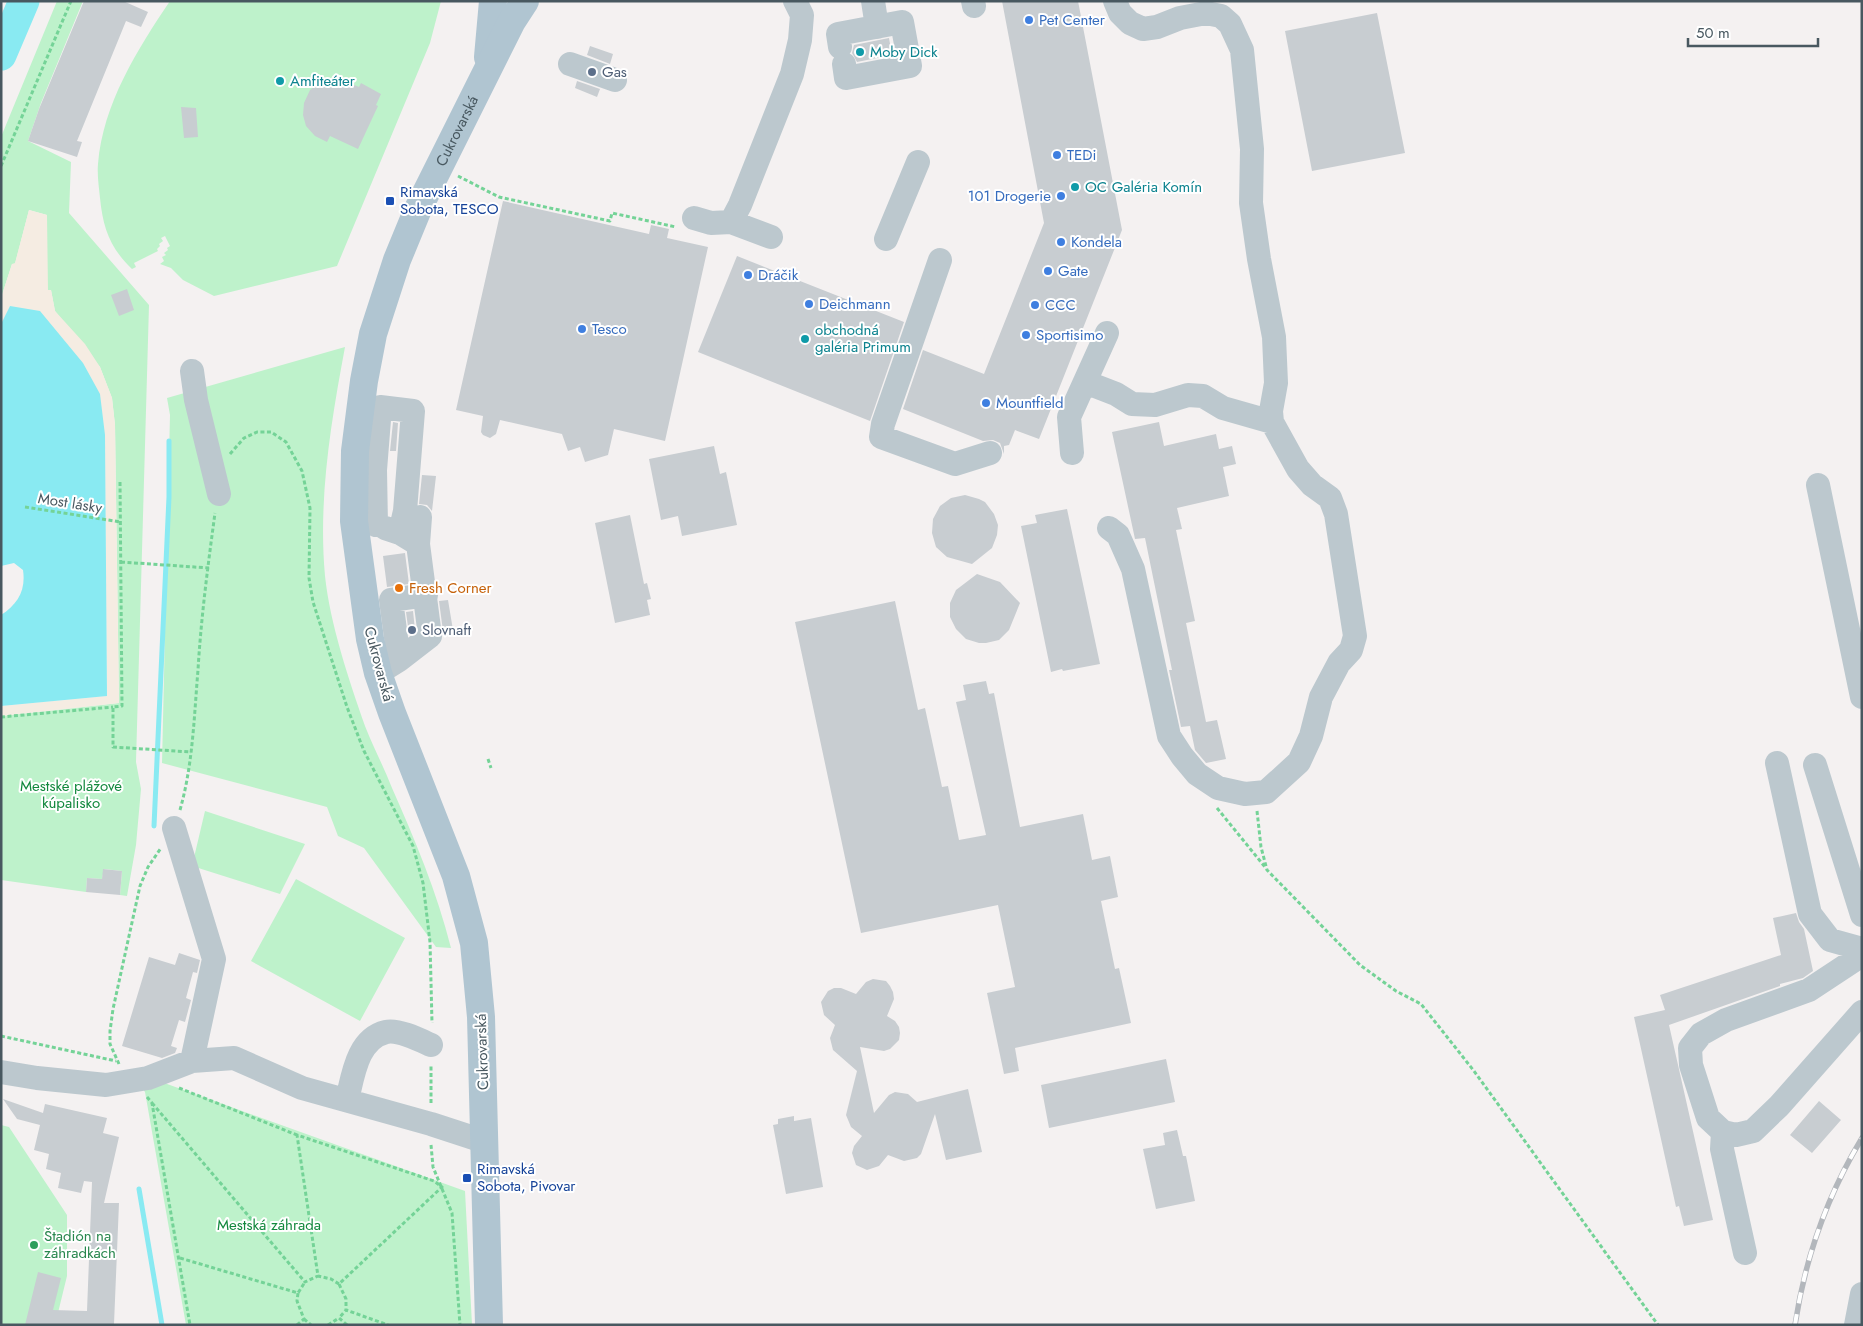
<svg xmlns="http://www.w3.org/2000/svg" width="1863" height="1326" font-family="Jost,sans-serif">
<style>
.green{fill:#bef2cb}
.sand{fill:#f5ece2}
.water{fill:#89eaf2}
.lines{fill:none;stroke-linecap:round;stroke-linejoin:round}
.stream{stroke:#89eaf2;stroke-width:5}
.river{stroke:#89eaf2;stroke-width:31}
.building{fill:#c8cdd1}
.path{stroke:#74d397;stroke-width:3;stroke-dasharray:4 2.5;stroke-linecap:butt}
.minor{stroke:#bcc8ce;stroke-width:24}
.major{stroke:#b0c5d1;stroke-width:28}
.rail-casing{stroke:#b3b7bc;stroke-width:5.5}
.rail{stroke:#fff;stroke-width:4;stroke-dasharray:11;stroke-linecap:butt}
.shop-dot{fill:#3f7fe0;stroke:#fff;stroke-width:2}
.culture-dot{fill:#0f9aa8;stroke:#fff;stroke-width:2}
.service-dot{fill:#5c6f8a;stroke:#fff;stroke-width:2}
.transit-dot{fill:#1a4fb4;stroke:#fff;stroke-width:2}
.food-dot{fill:#e8710a;stroke:#fff;stroke-width:2}
.leisure-dot{fill:#2e9e5b;stroke:#fff;stroke-width:2}
.labels{text-anchor:middle;stroke-width:4;stroke-linejoin:round;paint-order:stroke}
.shop-label{font-size:15px;fill:#366cbe;stroke:#fff;text-anchor:start}
.culture-label{font-size:15px;fill:#0d838f;stroke:#fff;text-anchor:start}
.service-label{font-size:15px;fill:#4e5e75;stroke:#fff;text-anchor:start}
.street-label{font-size:15px;fill:#485860;stroke:#fff}
.transit-label{font-size:15px;fill:#164399;stroke:#fff;text-anchor:start}
.food-label{font-size:15px;fill:#c56008;stroke:#fff;text-anchor:start}
.park-label{font-size:15px;fill:#12883d;stroke:#fff}
.leisure-label{font-size:15px;fill:#27864d;stroke:#fff;text-anchor:start}
</style>
<rect width="100%" height="100%" fill="#f4f1f1"/>
<!-- green -->
<path class="green" d="M57,1H83L41,103L28,141L71,162L69,213L149,305L136,762L141,789L136,845L127,896L120,895L122,871L104,869L102,879L87,878L86,892L1,880V716L119,703L115,425L112,398L100,367L55,311L51,290L47,291V215L29,210L15,264H12L1,298V137Z
M170,1H441L430,43L337,266L214,296L183,280L171,268L160,264L164,261L162,257L166,255L164,253L168,250L167,248L170,246L165,236L161,238L163,241L159,244L160,246L157,249L158,251L134,263L136,267L132,269C110,248 103,228 100,198C99,187 97,175 98,164C103,104 137,50 170,1Z
M345,347C331,422 318,499 325,576C330,624 349,680 365,726C373,747 384,767 392,788C415,840 437,892 451,948L436,947L364,848L338,836L327,807L162,763L170,415L167,398Z
M205,811L305,844L280,894L192,866Z
M296,879L405,938L360,1021L251,961Z
M131,1071L465,1191L472,1325H186L145,1092Z
M1,1125L9,1127L67,1215V1276L55,1325H1Z"/>
<!-- sand -->
<path class="sand" d="M29,210L47,215L48,290H51L55,311L85,344L100,367L112,398L115,425L119,703L1,716V706L107,696L105,435L10,306L1,324V298L12,264L15,263Z"/>
<!-- water -->
<path class="water" d="M10,306L40,311L83,363L100,394L105,435L107,696L1,706V615C18,604 26,590 23,570L14,563L1,566V324Z"/>
<g class="lines">
<!-- stream -->
<path class="stream" d="M154,826L169,497V441
M139,1189L162,1325"/>
<!-- river -->
<path class="river" d="M1,55L24,1"/>
</g>
<!-- building -->
<path class="building" d="M84,1H123L148,12L141,27L126,21L77,141L82,142L77,157L28,141L39,109Z
M1002,1H1078L1122,230L1039,439L1015,430L1009,445L1004,446V454L1000,443L993,440L983,441L903,409L923,350L984,374L1044,223Z
M1377,13L1405,153L1312,171L1285,31Z
M889,38L892,55L857,62L852,53L854,45Z
M590,46L613,54L610,64L587,55Z
M330,79L345,81L359,87L361,83L381,94L376,105L378,106L358,149L330,136L327,142L315,136L306,126L303,115L304,103L310,90L319,83Z
M577,81L600,89L597,97L575,88Z
M181,107L196,108L198,137L184,138Z
M503,201L649,234L651,225L669,229L667,238L708,247L665,441L614,429L608,455L585,462L580,447L568,451L562,434L500,420L496,434L490,438L483,435L481,432L483,416L456,410Z
M737,256L904,322L870,421L698,352Z
M127,289L134,310L119,316L111,295Z
M393,422L398,423L396,451H390Z
M1159,422L1164,446L1216,434L1219,449L1232,446L1236,464L1223,467L1229,496L1177,508L1182,529L1176,530L1195,621L1186,623L1206,722L1217,720L1226,759L1206,763L1195,750L1190,726L1181,727L1169,670H1172L1145,538L1135,539L1112,432Z
M714,446L720,474L726,472L737,525L682,536L678,516L661,520L649,459Z
M422,475L436,476L432,511L427,505L419,504Z
M965,495L979,499L985,502L994,514L998,525L997,535L992,548L972,564L947,557L936,547L932,533L933,519L940,506L951,498Z
M1067,509L1100,664L1063,671L1062,669L1051,672L1021,526L1037,523L1035,515Z
M630,515L644,584L647,583L651,599L647,600L650,615L615,623L595,523Z
M405,553L409,584L387,587L383,556Z
M977,574L1000,582L1020,603L1009,630L999,640L986,643H979L966,639L956,629L950,617V603L956,590Z
M448,600L453,630L443,631L439,601Z
M895,601L918,710L925,708L942,787L948,786L959,840L986,835L956,702L966,700L963,685L986,681L989,694L994,693L1020,827L1083,814L1092,860L1110,856L1118,897L1101,901L1115,969L1119,968L1131,1023L1015,1048L1019,1071L1004,1074L987,993L1015,987L998,905L861,933L795,622Z
M413,611L415,630L409,634L406,612Z
M103,869L122,871L120,895L86,892L87,878L102,879Z
M1796,913L1799,922L1804,929L1813,971L1803,978L1780,984V986L1669,1025L1713,1220L1684,1226L1679,1206L1676,1207L1634,1017L1665,1010L1660,995L1781,955L1773,918Z
M179,953L200,960L197,973L193,972L186,998L191,1000L185,1022L179,1020L171,1046L177,1048L175,1053L162,1058L122,1046L149,957L175,965Z
M873,979L886,981L890,986L893,992L894,999L887,1016L895,1021L899,1027L900,1033L899,1040L890,1049L884,1051L860,1047L874,1113L889,1095L895,1092L908,1094L917,1102L968,1089L982,1152L946,1160L935,1114L921,1154L917,1158L904,1161L888,1155L879,1166L867,1170L856,1165L852,1153L854,1146L862,1136L851,1127L846,1115L857,1071L833,1050L830,1038L835,1025L824,1015L821,1002L828,991L834,988H841L856,994L866,982Z
M1166,1059L1175,1102L1049,1128L1041,1085Z
M3,1099L43,1113L45,1104L107,1118L103,1133L119,1137L104,1203H119L114,1324L25,1325L38,1272L61,1278L53,1310L87,1311L92,1182L84,1181L81,1193L58,1188L61,1173L46,1169L49,1154L34,1150L40,1125L17,1119Z
M1819,1101L1841,1120L1812,1153L1790,1135Z
M794,1116V1121L811,1118L823,1187L786,1194L773,1125L778,1124V1119Z
M1177,1130L1183,1156H1186L1195,1201L1156,1209L1143,1149L1165,1145L1163,1133Z"/>
<g class="lines">
<!-- path -->
<path class="path" d="M1,166L71,1
M458,176L499,197L610,221L612,213L676,227
M230,454L244,438L257,432H271L286,442L302,471L310,508L309,578L313,602L347,707L364,751L413,846L423,883L430,942L432,1023
M120,482L122,706L113,707V747L191,752
M25,507L121,522
M121,562L209,568
M1,717L113,707
M488,759L491,768
M1217,808L1265,867
M180,810C193,764 194,717 198,670C201,618 208,565 215,513
M1257,811L1261,847L1267,870L1360,965L1396,991L1421,1004L1474,1071L1658,1325
M1,1036L116,1061
M119,1064L110,1044V1031L113,1009L140,886L148,867L161,848
M179,1088L297,1135
M147,1097L152,1103L190,1325
M152,1103L305,1282L318,1276
M431,1103V1065
M431,1145L433,1167L452,1213L460,1325
M180,1258L298,1293L305,1282
M339,1284L331,1279L318,1276L297,1135L434,1181L442,1187L339,1284L346,1299V1310
M304,1319L311,1325
M297,1325L304,1319L297,1301L298,1293
M328,1325L339,1318
M347,1325L339,1318L346,1310L388,1325"/>
<!-- minor -->
<path class="minor" d="M873,1L877,27
M973,1L974,6
M840,47L838,34L902,22L910,66L846,78L844,64
M570,64L615,80
M694,218L711,223L731,222L771,237
M731,222L740,205L792,74L800,40L802,15L795,1
M886,239L918,162
M940,260L883,424L881,437L955,464L990,453
M192,371L196,400L219,494
M1085,382L1116,394L1132,404L1155,405L1188,395L1203,396L1223,408L1272,422
M1072,453L1069,417L1107,333
M1818,485L1862,697
M376,525L375,470L380,407L413,411L405,511L400,533
M1109,528L1118,535L1133,569L1169,736L1182,756L1197,774L1218,788L1245,794L1266,792L1299,762L1311,736L1321,697L1339,663L1351,650L1355,636L1336,514L1330,498L1312,485L1298,469L1272,422L1271,411L1276,383L1274,337L1259,259L1251,203L1252,149L1242,50L1230,24L1221,16L1206,13L1180,18L1157,27L1143,29L1130,23L1120,13L1115,1
M418,544L420,517
M399,660L391,600L426,595
M378,673L399,660L430,636L418,544L400,533L385,528
M1777,763L1810,914L1830,940L1862,949
M1815,765L1862,915
M174,828L214,959L192,1061
M1862,955L1809,990L1726,1020L1701,1034L1690,1048L1691,1065L1708,1118L1723,1132L1736,1135L1753,1131L1779,1106L1862,1012
M1,1072L37,1078L106,1085L148,1078L192,1061L234,1058L302,1088L431,1124L483,1141
M347,1100C353,1076 357,1039 386,1032C398,1029 420,1040 431,1045
M1723,1132L1722,1149L1745,1253
M1856,1325L1862,1294"/>
<!-- major -->
<g class="major">
<path d="M488,57L493,1"/>
<path id="s1" d="M489,1325L481,1017L474,943L456,876L392,713L378,673L370,639L354,521L355,451L364,381L373,334L397,260L418,209L512,21L525,1"/>
</g>
<!-- rail casing -->
<g class="rail-casing">
<path id="rail" d="M1795,1325C1805,1258 1827,1196 1862,1138"/>
</g>
<!-- rail -->
<use href="#rail" class="rail"/>
</g>
<!-- markers -->
<g class="shop-dot">
<circle cx="1029" cy="20" r="5"/>
<circle cx="1057" cy="155" r="5"/>
<circle cx="1061" cy="196" r="5"/>
<circle cx="1061" cy="242" r="5"/>
<circle cx="1048" cy="271" r="5"/>
<circle cx="748" cy="275" r="5"/>
<circle cx="809" cy="304" r="5"/>
<circle cx="1035" cy="305" r="5"/>
<circle cx="582" cy="329" r="5"/>
<circle cx="1026" cy="335" r="5"/>
<circle cx="986" cy="403" r="5"/>
</g>
<g class="culture-dot">
<circle cx="860" cy="52" r="5"/>
<circle cx="280" cy="81" r="5"/>
<circle cx="1075" cy="187" r="5"/>
<circle cx="805" cy="339" r="5"/>
</g>
<g class="service-dot">
<circle cx="592" cy="72" r="5"/>
<circle cx="412" cy="630" r="5"/>
</g>
<g class="transit-dot">
<rect x="385" y="196" width="10" height="10" rx="2.5"/>
<rect x="462" y="1173" width="10" height="10" rx="2.5"/>
</g>
<circle class="food-dot" cx="399" cy="588" r="5"/>
<circle class="leisure-dot" cx="34" cy="1245" r="5"/>
<g class="labels">
<!-- shop labels -->
<g class="shop-label">
<text x="1039" y="25">Pet Center</text>
<text x="1067" y="160">TEDi</text>
<text x="1051" y="201" text-anchor="end">101 Drogerie</text>
<text x="1071" y="247">Kondela</text>
<text x="1058" y="276">Gate</text>
<text x="758" y="280">Dráčik</text>
<text x="819" y="309">Deichmann</text>
<text x="1045" y="310">CCC</text>
<text x="592" y="334">Tesco</text>
<text x="1036" y="340">Sportisimo</text>
<text x="996" y="408">Mountfield</text>
</g>
<!-- culture labels -->
<g class="culture-label">
<text x="870" y="57">Moby Dick</text>
<text x="290" y="86">Amfiteáter</text>
<text x="1085" y="192">OC Galéria Komín</text>
<text x="815" y="335">obchodná<tspan x="815" dy="17">galéria Primum</tspan></text>
</g>
<!-- service labels -->
<g class="service-label">
<text x="602" y="77">Gas</text>
<text x="422" y="635">Slovnaft</text>
</g>
<!-- street labels -->
<g class="street-label">
<text dy="5" stroke="none"><textPath href="#s1" startOffset="1232">Cukrovarská</textPath></text>
<text transform="translate(70 503) rotate(9)" y="5">Most lásky</text>
<text transform="translate(379 664) rotate(75)" y="5">Cukrovarská</text>
<text transform="translate(482 1052) rotate(-92)" y="5">Cukrovarská</text>
</g>
<!-- transit labels -->
<g class="transit-label">
<text x="400" y="197">Rimavská<tspan x="400" dy="17">Sobota, TESCO</tspan></text>
<text x="477" y="1174">Rimavská<tspan x="477" dy="17">Sobota, Pivovar</tspan></text>
</g>
<!-- food labels -->
<g class="food-label">
<text x="409" y="593">Fresh Corner</text>
</g>
<!-- park labels -->
<g class="park-label">
<text x="71" y="791">Mestské plážové<tspan x="71" dy="17">kúpalisko</tspan></text>
<text x="269" y="1230">Mestská záhrada</text>
</g>
<!-- leisure labels -->
<g class="leisure-label">
<text x="44" y="1241">Štadión na<tspan x="44" dy="17">záhradkách</tspan></text>
</g>
</g>
<!-- border -->
<rect width="1863" height="1326" fill="none" stroke="#485860" stroke-width="5"/>
<!-- scale -->
<path d="M1688 38v8h130v-8" fill="none" stroke="#485860" stroke-width="2.5"/>
<text x="1696" y="38" font-size="15" fill="#485860" stroke="#ffffff" stroke-width="4" paint-order="stroke">50 m</text>
</svg>
